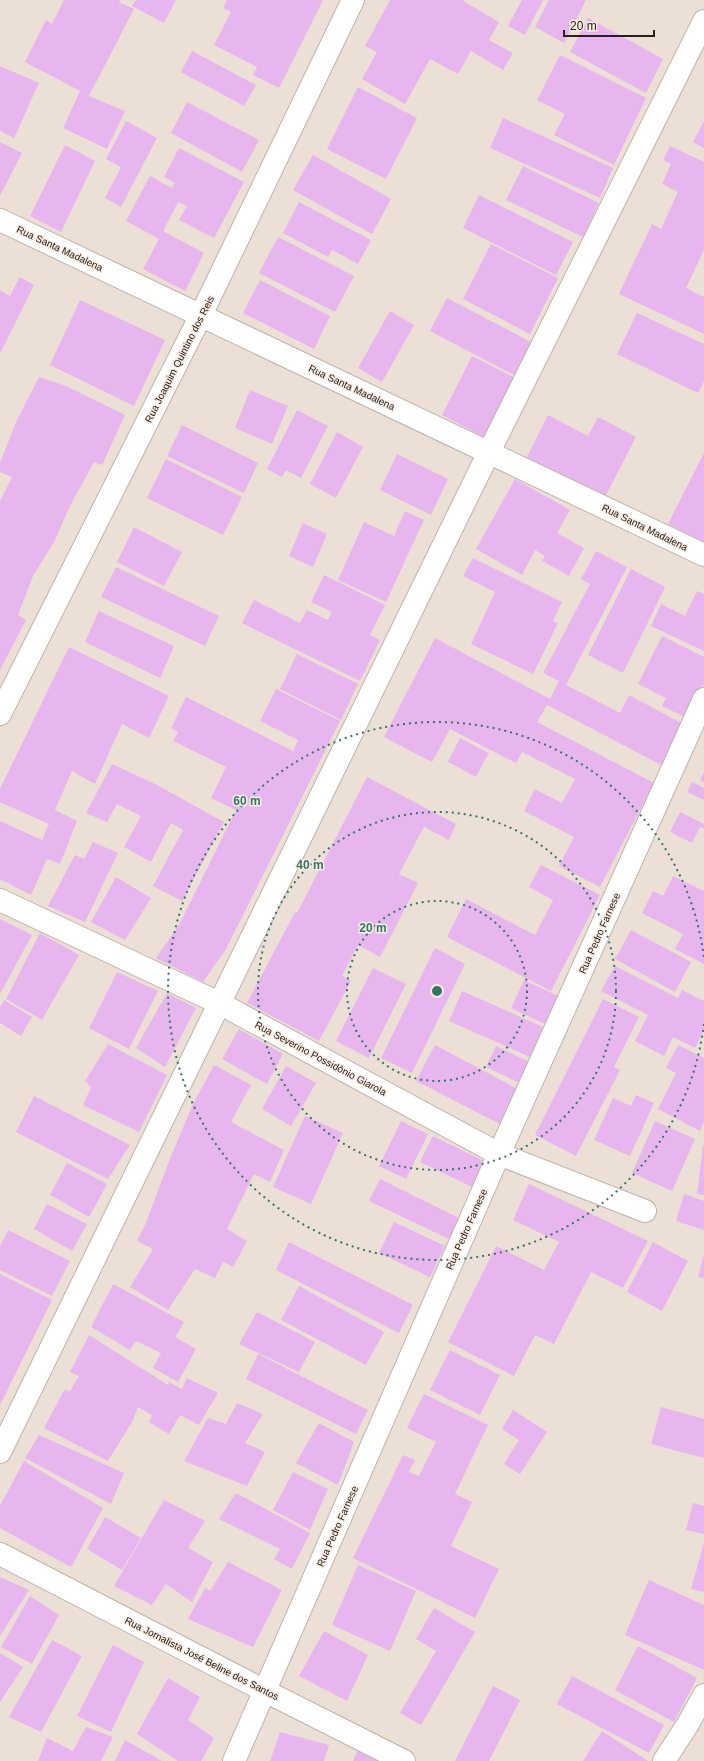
<svg xmlns="http://www.w3.org/2000/svg" width="704" height="1761" font-family="Helvetica,sans-serif">
<style>
.building{fill:#e8b6ef}
.lines{fill:none;stroke-linecap:round;stroke-linejoin:round}
.minor-casing{stroke:#bfb2a9;stroke-width:24}
.minor{stroke:#fff;stroke-width:22}
.ring{fill:none;stroke:#337667;stroke-width:2;stroke-dasharray:2 4}
.labels{text-anchor:middle;stroke-width:3;stroke-linejoin:round;paint-order:stroke}
.street-label{font-size:10px;fill:#26211d;stroke:#faece2}
.centre{fill:#337667;stroke:#faece2;stroke-width:2}
.ring-label{font-size:12px;text-anchor:middle;font-weight:bold;fill:#337667;stroke:#faece2;stroke-width:3;stroke-linejoin:round;paint-order:stroke}
</style>
<rect width="100%" height="100%" fill="#ecdfd5"/>
<!-- building -->
<path class="building" d="M64,0H120L119,2L134,9L89,96L125,111L107,149L63,128L80,91L25,62L46,20L52,24Z
M136,0H176L164,23L132,6Z
M227,0H323L279,88L253,75L257,67L214,45L231,12L223,8Z
M390,0H464L463,1L499,22L489,40L513,53L503,70L471,51L458,74L430,59L405,104L362,79L377,52L365,46Z
M522,0H543L525,35L508,26Z
M549,0H586L564,43L535,27Z
M588,18L663,59L646,93L570,52Z
M192,51L256,85L244,106L181,72Z
M560,55L646,98L614,165L554,135L565,114L537,100Z
M0,66L39,83L14,138L0,131Z
M358,87L417,118L386,179L327,149Z
M187,102L259,140L242,172L171,133Z
M503,118L613,168L600,198L490,148Z
M126,121L157,138L121,207L105,198L121,167L106,159Z
M704,121V148L693,142Z
M0,142L22,153L0,196Z
M65,145L95,161L61,232L30,216Z
M670,146L704,162V250L686,288L704,297V334L619,294L652,224L661,229L678,192L662,184L671,164L663,160Z
M179,148L244,182L214,238L179,220L187,206L178,202L163,231L204,253L185,291L143,269L159,239L126,221L150,176L172,188L175,183L164,177Z
M313,155L391,199L372,234L293,190Z
M523,166L599,203L583,237L506,200Z
M479,195L573,242L556,275L463,228Z
M299,202L371,240L358,264L332,250L328,257L283,233Z
M278,237L354,276L335,312L259,273Z
M491,244L558,278L530,334L463,299Z
M20,277L34,285L0,354V290L10,296Z
M260,280L330,316L314,349L243,313Z
M447,298L531,342L514,375L430,331Z
M80,300L165,340L134,406L50,365Z
M390,311L414,325L382,382L358,368Z
M637,313L704,344V381L698,393L617,354Z
M472,356L515,378L484,437L442,415Z
M39,377L66,386L125,415L102,465L94,462L71,504L55,540L33,576L18,615L26,620L0,670V501L12,477L0,472V463L16,422Z
M250,390L288,406L272,444L235,428Z
M297,410L328,426L301,478L286,470L282,477L267,469Z
M548,415L588,436L598,417L636,437L604,499L526,459Z
M182,425L258,463L244,493L167,456Z
M337,432L363,447L336,498L310,484Z
M704,453V542L668,524Z
M397,454L448,479L431,515L380,490Z
M166,459L242,497L223,535L147,498Z
M515,479L570,510L557,533L584,548L569,576L542,561L545,556L535,550L522,575L476,549Z
M405,511L424,520L386,602L338,580L364,522L394,536Z
M303,523L327,534L313,567L289,556Z
M134,527L182,552L164,586L117,562Z
M596,551L627,567L566,685L620,713L629,695L687,726L665,767L547,705L537,722L654,783L600,887L559,866L574,837L524,811L535,789L562,803L575,779L522,752L516,763L450,729L432,762L384,737L435,638L550,699L559,681L543,673L590,584L581,579Z
M473,558L562,602L553,621L558,623L533,674L471,644L495,592L463,576Z
M116,567L219,616L205,646L101,597Z
M631,569L665,587L623,673L588,655Z
M324,575L385,605L370,635L380,640L360,681L242,623L254,600L300,623L307,610L328,620L332,612L311,602Z
M697,591L704,594V651L651,626L661,604L685,616Z
M99,611L174,646L160,678L85,642Z
M662,636L704,657V684L687,718L662,706L666,698L638,684Z
M69,647L169,696L149,738L122,724L95,784L72,771L55,810L77,821L60,864L47,859L31,895L0,879V821L42,840L49,824L0,802V789Z
M297,654L358,684L341,720L280,689Z
M276,689L340,721L226,949L203,982L156,958L179,925L236,810L211,798L226,767L173,741L178,732L171,728L186,697L293,751L298,740L260,721Z
M460,738L489,753L476,777L448,762Z
M112,764L157,785L224,822L182,901L153,886L183,830L171,823L151,862L124,847L141,816L117,804L107,822L86,813Z
M704,772V783L700,780Z
M367,777L456,824L449,840L424,827L399,874L418,883L380,957L358,945L342,976L351,981L319,1041L247,1003L295,912L297,913Z
M692,782L704,788V800L687,792Z
M680,812L704,824V829L700,827L692,843L670,832Z
M93,842L118,853L85,922L48,906L75,855L84,859Z
M541,865L600,895L551,991L447,937L466,899L535,935L553,900L529,887Z
M673,876L704,891V964L675,949L683,934L642,913L653,891L663,896Z
M116,877L151,898L125,940L91,922Z
M0,919L32,935L0,994Z
M631,930L691,962L675,992L615,959Z
M40,933L79,955L42,1020L6,999Z
M435,948L465,964L412,1073L381,1058Z
M615,966L678,998L682,990L704,1001V1030L695,1048L673,1037L664,1056L635,1041L648,1015L601,991Z
M373,968L406,984L369,1058L336,1041Z
M117,972L158,991L129,1049L89,1028Z
M524,980L558,996L545,1024L511,1008Z
M462,991L543,1027L530,1057L449,1021Z
M167,993L196,1008L165,1067L136,1048Z
M603,999L639,1017L614,1067L620,1070L576,1156L535,1135Z
M4,1000L32,1017L21,1036L0,1023V1007Z
M239,1029L283,1054L267,1084L222,1059Z
M108,1044L167,1075L139,1132L83,1105L91,1087L85,1081Z
M435,1045L520,1090L502,1125L416,1081Z
M678,1045L704,1058V1122L700,1131L658,1109L676,1073L666,1068Z
M496,1046L532,1063L522,1084L486,1067Z
M214,1065L251,1085L231,1122L284,1150L270,1182L254,1174L227,1229L247,1241L233,1267L223,1262L215,1278L195,1269L168,1310L130,1287L153,1249L137,1241L146,1223L171,1156L193,1104Z
M286,1066L316,1083L291,1126L262,1109Z
M636,1095L654,1103L630,1156L594,1140L613,1098L631,1106Z
M34,1096L130,1145L108,1179L16,1132Z
M305,1116L343,1133L311,1204L273,1187Z
M401,1121L428,1134L406,1179L379,1166Z
M655,1121L695,1139L672,1191L632,1173Z
M433,1136L484,1161L472,1187L420,1162Z
M703,1146H704V1195L697,1194Z
M67,1163L107,1184L89,1217L50,1195Z
M380,1179L461,1219L451,1240L369,1201Z
M529,1184L648,1241L623,1288L591,1272L554,1344L535,1335L514,1376L448,1342L496,1246L544,1270L559,1242L513,1220Z
M684,1194L704,1201V1230L676,1221Z
M47,1204L87,1224L72,1251L34,1229Z
M394,1222L445,1246L430,1277L379,1253Z
M8,1230L70,1261L52,1296L0,1270V1246Z
M289,1242L413,1305L399,1333L276,1270Z
M653,1242L688,1261L662,1311L627,1292Z
M704,1255V1278L698,1277Z
M0,1274L52,1300L0,1405Z
M113,1284L184,1322L175,1337L196,1349L178,1382L153,1368L161,1353L136,1341L130,1350L91,1327Z
M299,1286L384,1332L366,1365L281,1320Z
M257,1312L315,1342L299,1372L239,1344Z
M89,1335L168,1385L169,1382L182,1389L187,1378L218,1393L199,1425L180,1415L169,1434L149,1422L152,1415L138,1407L132,1422L108,1461L44,1428L64,1390L70,1391L79,1376L70,1372Z
M450,1350L500,1375L480,1415L430,1390Z
M258,1354L368,1410L356,1434L246,1379Z
M424,1394L488,1425L455,1494L472,1502L451,1546L499,1569L475,1618L353,1558L403,1455L415,1460L409,1472L419,1476L436,1442L407,1428Z
M237,1403L263,1414L245,1443L265,1452L247,1486L184,1461L208,1418L226,1424Z
M661,1407L704,1419V1458L651,1444Z
M513,1410L547,1432L520,1474L504,1464L519,1440L502,1429Z
M319,1423L354,1442L338,1485L296,1463Z
M39,1435L124,1473L111,1504L25,1458Z
M24,1461L103,1508L71,1567L0,1528V1506Z
M293,1472L328,1489L310,1530L273,1510Z
M236,1493L310,1533L292,1569L274,1559L280,1549L219,1519Z
M164,1500L205,1521L188,1548L213,1562L192,1602L166,1584L152,1605L114,1586Z
M693,1503L704,1506V1534L686,1530Z
M105,1517L141,1538L122,1570L87,1549Z
M704,1543V1592L691,1589Z
M228,1562L282,1590L253,1647L188,1619L205,1588L210,1591Z
M358,1565L416,1591L390,1651L332,1625Z
M0,1577L29,1590L0,1636Z
M649,1580L704,1605V1670L625,1635Z
M30,1596L59,1615L32,1664L1,1647Z
M434,1608L475,1632L421,1725L400,1713L436,1651L416,1639Z
M324,1631L368,1655L347,1701L299,1676Z
M52,1640L82,1656L41,1732L9,1717Z
M113,1645L144,1662L111,1732L77,1716Z
M638,1646L697,1678L674,1722L615,1690Z
M0,1653L23,1667L0,1702Z
M572,1676L664,1725L649,1753L557,1704Z
M168,1678L200,1697L188,1720L214,1738L201,1761H178L137,1734Z
M493,1686L520,1700L489,1761H455Z
M86,1727L113,1737L101,1761H38L47,1738L73,1751Z
M602,1731L648,1761H583Z
M280,1732L329,1745L324,1761H270Z
M125,1740L162,1761H115Z
M360,1746L397,1761H353Z"/>
<g class="lines">
<!-- minor casing -->
<g class="minor-casing">
<path id="minor" d="M0,220L704,555
M0,714L201,315L353,0
M0,900L219,1003L499,1154L645,1211
M0,1452L489,452L704,21
M0,1554L265,1691L404,1761
M234,1761L499,1154L704,699
M664,1761L688,1724L704,1695"/>
</g>
<!-- minor -->
<use href="#minor" class="minor"/>
</g>
<!-- distance rings -->
<g class="ring">
<circle cx="437" cy="991" r="90"/>
<circle cx="437" cy="991" r="179"/>
<path d="M704 1024A269 269 0 1 1 704 958"/>
</g>
<g class="labels">
<!-- street labels -->
<g class="street-label">
<text transform="translate(60 248) rotate(25)" y="4">Rua Santa Madalena</text>
<text transform="translate(179 359) rotate(-63)" y="4">Rua Joaquim Quintino dos Reis</text>
<text transform="translate(352 387) rotate(25)" y="4">Rua Santa Madalena</text>
<text transform="translate(645 527) rotate(26)" y="4">Rua Santa Madalena</text>
<text transform="translate(599 933) rotate(-66)" y="4">Rua Pedro Farnese</text>
<text transform="translate(321 1058) rotate(28)" y="4">Rua Severino Possidônio Giarola</text>
<text transform="translate(466 1229) rotate(-66)" y="4">Rua Pedro Farnese</text>
<text transform="translate(337 1526) rotate(-66)" y="4">Rua Pedro Farnese</text>
<text transform="translate(202 1658) rotate(27)" y="4">Rua Jornalista José Beline dos Santos</text>
</g>
</g>
<circle cx="437" cy="991" r="6" class="centre"/>
<g class="ring-label">
<text x="247" y="805">60 m</text>
<text x="310" y="869">40 m</text>
<text x="373" y="932">20 m</text>
</g>
<!-- scale -->
<path d="M564 30v6h90v-6" fill="none" stroke="#26211d" stroke-width="2"/>
<text x="570" y="30" font-size="12" fill="#26211d" stroke="#faece2" stroke-width="3" paint-order="stroke">20 m</text>
</svg>
